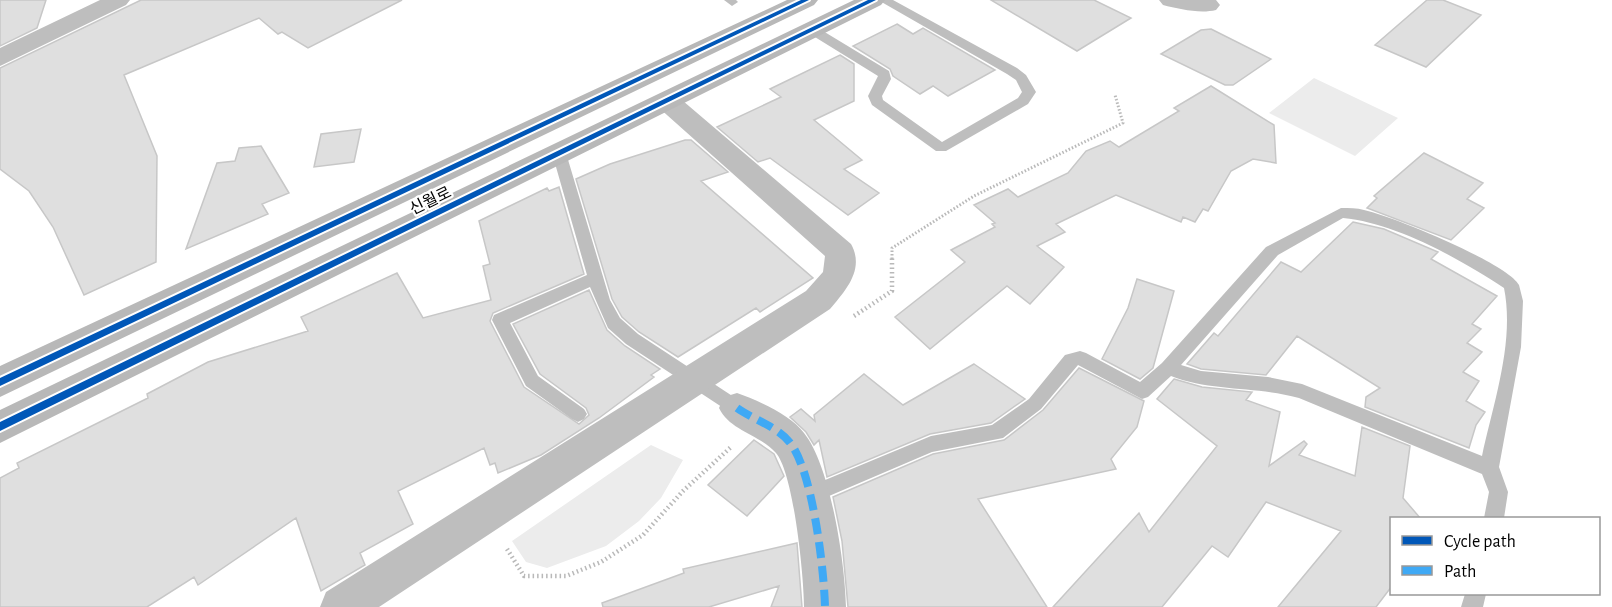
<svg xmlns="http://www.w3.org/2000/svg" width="1612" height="607" font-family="'Alegreya Sans','Noto Sans KR',sans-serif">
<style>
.green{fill:#ececec}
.building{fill:#dfdfdf;stroke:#c7c7c7;stroke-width:1.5}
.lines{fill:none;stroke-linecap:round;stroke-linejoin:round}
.path-far1{stroke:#b9b9b9;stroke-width:3;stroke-dasharray:1.5 2;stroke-linecap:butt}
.path{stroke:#b9b9b9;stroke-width:4.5;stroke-dasharray:1.5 3;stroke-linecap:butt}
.lane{fill:#bebebe;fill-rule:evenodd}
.street{fill:#bebebe;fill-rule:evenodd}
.secondary{fill:#b8b8b8;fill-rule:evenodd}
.quiet{stroke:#3fa9f5;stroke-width:8;stroke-dasharray:16 8;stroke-linecap:butt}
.cycleway-casing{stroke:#fff;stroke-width:4}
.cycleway{fill:#0057b8;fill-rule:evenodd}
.labels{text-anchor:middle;stroke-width:4.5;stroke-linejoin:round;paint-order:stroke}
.street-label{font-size:16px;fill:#000;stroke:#fff}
</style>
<rect width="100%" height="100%" fill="#fff"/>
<!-- green -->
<path class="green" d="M1314,78L1398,118L1355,156L1269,113Z
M651,445L683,460L661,498L639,521L606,546L547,568L526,562L512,541Z"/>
<!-- building -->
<path class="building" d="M0,0H46L37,28L0,46Z
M141,0H402L308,48L282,32L278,34L259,18L124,75L157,156L156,262L84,295L53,227L29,191L0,169V68Z
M991,0H1094L1131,18L1077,51Z
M1427,0H1443L1481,15L1426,67L1375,45Z
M897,24L913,34L923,28L995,70L948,96L933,86L920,94L893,76L890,69L853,46Z
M1211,29L1271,59L1233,85H1225L1161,54L1201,30Z
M840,55L854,64V101L814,120L862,160L844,169L879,193L848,215L770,158L758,162L717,127L781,97L770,89Z
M1211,86L1274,125L1276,163L1253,159L1231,171L1208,211L1203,209L1195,222L1183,217L1181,222L1116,195L1056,224L1065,232L1037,246L1064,267L1030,304L1007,286L930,349L895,317L965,262L951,250L995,227L992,224L995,223L974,205L1008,189L1018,197L1068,173L1086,151L1110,141L1119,147L1179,111L1174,108Z
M361,129L354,162L314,167L321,134Z
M685,140H691L728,172L701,181L813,278L760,312L756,308L678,357L639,332L622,317L612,299L576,179L610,164Z
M261,146L289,193L262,204L268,214L186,249L217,163L235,161L239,148Z
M1424,153L1483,183L1467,199L1484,208L1451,240L1367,208L1377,198L1374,196Z
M559,187L584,274L493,313L490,321L524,387L579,424L589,415L586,408L540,374L513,324L589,290L607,330L625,346L660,369L651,375L654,377L599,418L541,455L498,473L495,463L490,465L484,448L398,491L413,524L360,553L365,565L321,591L296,518L198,585L194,577L147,607H0V478L19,468L17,463L148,398L147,394L208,362L308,331L301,317L397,273L423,318L491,300L483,266L490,264L479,221L547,188L549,191Z
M1353,222L1384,229L1438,252L1431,259L1497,296L1472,324L1481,329L1467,343L1482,352L1463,372L1479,381L1466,401L1485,412L1476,425L1469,448L1365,407L1366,397L1380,388L1297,336L1266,375L1201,369L1187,364L1214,333L1218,336L1281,262L1301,272Z
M1137,279L1174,291L1153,368L1140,379L1102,359L1128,308Z
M974,364L1025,399L991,423L930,434L827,477L819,440L814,445L806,432L790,417L801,409L815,421L814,415L864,374L903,405Z
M1079,368L1144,401L1137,427L1111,459L1116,469L978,499L1047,607H848L842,541L833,497L933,454L1004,440L1043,410Z
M1174,379L1202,387L1252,392L1246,400L1280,412L1269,466L1304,441L1307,444L1299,455L1355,476L1362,427L1410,446L1403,498L1421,519H1392V586L1376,607H1278L1341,531L1266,502L1228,557L1212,546L1162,607H1053L1139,513L1149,532L1217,446L1157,399Z
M754,440L774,454L784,476L747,516L708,485Z
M797,543L802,607H771L779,586L709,607H603L602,603L684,573L683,569Z"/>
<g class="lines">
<!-- path-far1 -->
<path class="path-far1" d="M892,259V248L974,196L1123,123L1115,95"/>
<!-- path -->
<path class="path" d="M854,316L892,291V258
M507,549L524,576H566L601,562L643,535L683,491L731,447"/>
<!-- lane -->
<path class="lane" d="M724,0H736L738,2L732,6Z
M878,0H893L1017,68L1026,75L1036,92L1028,104L946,151H936L872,105L868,96L878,76L810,34V28H818L889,71L891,79L882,96L883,100L942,142L1018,98L1022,92L1016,80L1007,74Z
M559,148L566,153L610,300L620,318L638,334L743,403L746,408L743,413L737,416L731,413L626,344L608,328L590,287L510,323L538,376L584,409L587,414L584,419L578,422L572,419L526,386L492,320L494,315L587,275L552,153Z
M1341,208C1349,208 1357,208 1364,210C1392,216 1507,263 1519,285L1523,301L1521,347L1499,467L1508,492L1504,518H1484L1489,492L1482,474L1299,398C1257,386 1212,392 1171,376L1148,397L1142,399L1078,365L1041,409L1003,438L932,452L815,502L808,505L801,502L798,496L801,490L931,436L992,425L1029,399L1065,355L1080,351L1086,353L1140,382L1162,363L1266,247ZM1343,218C1396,223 1460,259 1504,288C1515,342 1493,404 1482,456L1302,384L1268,377L1201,371L1181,365L1278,255Z
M1465,594H1486L1483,607H1461Z"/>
<!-- street -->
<path class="street" d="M100,0H130L126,5L0,66V48Z
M1159,0H1216L1220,5L1216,10C1200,14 1179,9 1163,5Z
M667,93L676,95L851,244C865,269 846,290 830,309L379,607H320L326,592L806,291L823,272L825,256L658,107L654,101L658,95Z
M737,393C757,400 791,415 804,433C831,467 845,563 846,607H804C804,578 794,474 776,453C759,434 730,431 719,408L724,397Z"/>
<!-- secondary -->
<path class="secondary" d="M787,0H818L814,5L0,397V366Z
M854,0H885L881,5L0,443V410Z"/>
<!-- quiet -->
<path class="quiet" d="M737,408C754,420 779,427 791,444C813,474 824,569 825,607"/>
<!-- cycleway casing -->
<g class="cycleway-casing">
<path id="cycleway" d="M801,0H809L0,386V378Z
M868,0H876L0,431V422Z"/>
</g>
<!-- cycleway -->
<use href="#cycleway" class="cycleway"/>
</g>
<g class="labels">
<!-- street labels -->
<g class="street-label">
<text transform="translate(430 200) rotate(-26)" y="6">신월로</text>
</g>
</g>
<!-- legend -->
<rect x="1390" y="517" width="210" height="78" fill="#ffffff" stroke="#999999" stroke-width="1.5"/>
<rect x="1402" y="536" width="30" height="9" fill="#0057b8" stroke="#999999" stroke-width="1.5"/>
<text x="1444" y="547" font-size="18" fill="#000000">Cycle path</text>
<rect x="1402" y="566" width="30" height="9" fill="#3fa9f5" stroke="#999999" stroke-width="1.5"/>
<text x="1444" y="577" font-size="18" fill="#000000">Path</text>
</svg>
